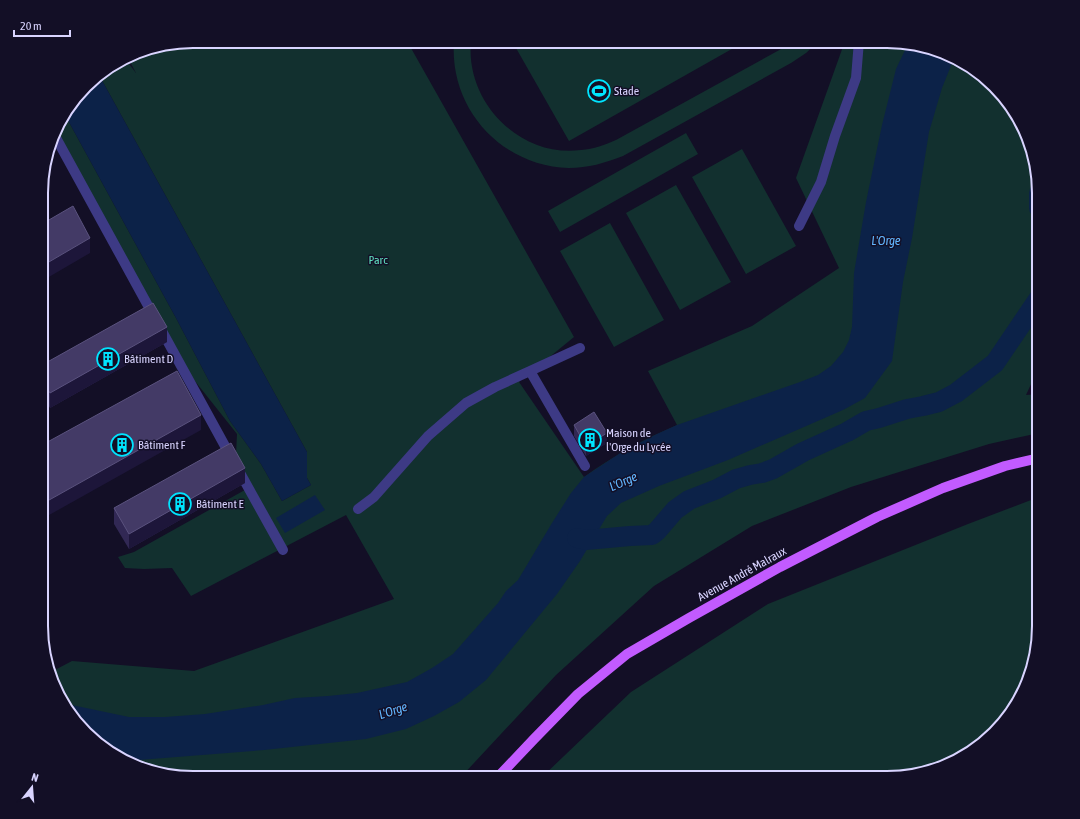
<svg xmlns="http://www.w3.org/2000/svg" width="1080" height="819" font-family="'Asap Condensed',sans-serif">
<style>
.green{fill:#12302f}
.water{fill:#0c2248}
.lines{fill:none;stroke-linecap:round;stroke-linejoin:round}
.canal{stroke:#0c2248;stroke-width:20}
.minor{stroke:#3d3a85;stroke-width:10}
.major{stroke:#c25bff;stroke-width:10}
.wall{fill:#312854}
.shaded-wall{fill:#1d163a}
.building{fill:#433a66;stroke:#5a527e}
.labels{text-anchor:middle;stroke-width:3;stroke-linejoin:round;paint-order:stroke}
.poi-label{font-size:12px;fill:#d9d4ff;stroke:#130f26;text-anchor:start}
.park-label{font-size:12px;fill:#5fe0c0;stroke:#130f26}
.street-label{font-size:12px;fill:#d9d4ff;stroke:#130f26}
.water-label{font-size:13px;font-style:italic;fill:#62b6ff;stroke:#130f26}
.rim{fill:none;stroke:#d9d4ff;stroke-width:2}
</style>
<rect width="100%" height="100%" fill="#130f26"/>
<!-- green -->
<path class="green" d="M193,41H407L574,337L519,382L584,477C613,456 644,439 677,425L648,371L752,326L839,268L796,178L845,41H897L945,52L987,78L1023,126L1039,192V367L1026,395L1039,394V433L989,444L851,487L752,526L654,586L556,675L460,778H183L135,767L93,741L57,694L51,672L72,661L194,671L394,599L346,515L191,596L172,568L144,569L125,568L118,557L134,552L252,486L236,455L237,434L183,366L56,134L61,117L64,113L176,318L230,421L261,464L282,501L311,485L307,478V452L99,75L126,60L136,73L128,58L144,49Z
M454,41H471C465,102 520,158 581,150C594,149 605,145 616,140L783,48L793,41H819L806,53L791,63L623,156C605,163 588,168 569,168C501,166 449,108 454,41Z
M512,41H746L569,141Z
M686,133L698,154L560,232L548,211Z
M742,149L796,246L746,274L692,177Z
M676,185L731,282L680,310L626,213Z
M610,223L664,320L614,347L560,251Z
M1039,497V637L1028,684L1002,726L954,762L887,778H541L631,692L768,604L968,524Z"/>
<!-- water -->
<path class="water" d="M908,44L945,52L954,58L942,88L929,132L912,238L903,282L892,361L865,398L843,410L728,460L659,486L621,503L607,516L580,561L557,594L486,680L459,702L434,716L406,729L366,739L264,750L126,761L93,741L66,705L67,704L129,717H165L205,714L263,705L295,698L328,696L357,693L407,682L432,668L453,654L498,603L506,591L518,580L552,523L571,493L584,477L622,452L657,434L677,425L800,382L818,375L831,366L843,352L849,340L852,327L854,273L866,202L882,125L896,69Z
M99,75L307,452V478L311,485L282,501L261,464L230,421L176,318L64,113L93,78Z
M315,495L325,510L285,533L276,518Z"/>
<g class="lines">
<!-- canal -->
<path class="canal" d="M1039,208V193
M577,538L586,540L630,536L652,535L657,531L675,510L689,500L717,489L736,479L750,475L762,473L773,469L803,452L847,432L866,421L879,418L907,409L923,406L939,402L956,393L995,363L1039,298"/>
<!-- minor -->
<path class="minor" d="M55,136L231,457
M799,226L821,182L835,136L856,78L859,41
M580,348L530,371L585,466
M239,471L283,550
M358,509L374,497L428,436L466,403L495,387L530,371"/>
<!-- major -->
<path class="major" d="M497,778L534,739L578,694L627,654L689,618L780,567L877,517L943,488L1005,466L1039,458"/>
</g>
<!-- wall -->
<path class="wall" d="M167,342L50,408L42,394V365Z
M574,425L607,443L586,456L574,436Z
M245,483L129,549L114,524V508Z"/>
<!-- shaded-wall -->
<path class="shaded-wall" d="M90,238V253L42,281V266Z
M167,327V342L50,408V393Z
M201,415V430L42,519V504Z
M607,433V443L586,456V446Z
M245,468V483L129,549V534Z"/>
<!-- building -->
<path class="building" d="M73,206L90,238L42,266V224Z
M153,303L167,327L50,393L42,379V365Z
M177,371L201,415L42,504V445Z
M594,412L607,433L586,446L574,425Z
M231,443L245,468L129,534L114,508Z
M133,765L140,766L139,768L135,767Z"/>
<!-- icons -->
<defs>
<g id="stadium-ring" transform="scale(1.15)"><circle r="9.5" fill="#130f26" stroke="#00e5ff" stroke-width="1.5"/><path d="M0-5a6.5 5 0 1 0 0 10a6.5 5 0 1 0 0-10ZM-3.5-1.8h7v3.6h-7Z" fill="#00e5ff"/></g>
<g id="building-ring" transform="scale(1.15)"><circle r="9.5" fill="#130f26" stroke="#00e5ff" stroke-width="1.5"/><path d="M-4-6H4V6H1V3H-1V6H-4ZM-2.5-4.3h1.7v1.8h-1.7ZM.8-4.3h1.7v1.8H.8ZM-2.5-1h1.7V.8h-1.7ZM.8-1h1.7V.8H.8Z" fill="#00e5ff"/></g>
</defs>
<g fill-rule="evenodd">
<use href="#stadium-ring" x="599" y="91"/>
<use href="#building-ring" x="108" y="359"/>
<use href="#building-ring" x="590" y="440"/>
<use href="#building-ring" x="122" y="445"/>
<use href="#building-ring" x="180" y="504"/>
</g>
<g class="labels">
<!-- poi labels -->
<g class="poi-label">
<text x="614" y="95">Stade</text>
<text x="124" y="363">Bâtiment D</text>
<text x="606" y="437">Maison de<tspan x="606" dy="14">l'Orge du Lycée</tspan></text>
<text x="138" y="449">Bâtiment F</text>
<text x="196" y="508">Bâtiment E</text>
</g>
<!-- park labels -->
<g class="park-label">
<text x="378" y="264">Parc</text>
</g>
<!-- street labels -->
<g class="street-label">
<text transform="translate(742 574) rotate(-29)" y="4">Avenue André Malraux</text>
</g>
<!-- water labels -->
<g class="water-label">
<text x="886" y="245">L'Orge</text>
<text transform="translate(623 481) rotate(-24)" y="5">L'Orge</text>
<text transform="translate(393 710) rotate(-18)" y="5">L'Orge</text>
</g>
</g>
<!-- crop -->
<path d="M0 0H1080V819H0ZM193 48H887A145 145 0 0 1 1032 193V626A145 145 0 0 1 887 771H193A145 145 0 0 1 48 626V193A145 145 0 0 1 193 48Z" fill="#130f26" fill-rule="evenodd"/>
<path class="rim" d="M193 48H887A145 145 0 0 1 1032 193V626A145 145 0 0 1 887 771H193A145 145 0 0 1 48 626V193A145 145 0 0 1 193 48Z"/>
<!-- north arrow -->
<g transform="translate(32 787) rotate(17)" stroke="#130f26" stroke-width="3" paint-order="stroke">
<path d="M0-3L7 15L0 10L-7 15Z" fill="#d9d4ff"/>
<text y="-6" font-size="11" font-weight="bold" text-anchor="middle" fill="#d9d4ff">N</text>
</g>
<!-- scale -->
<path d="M14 30v6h56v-6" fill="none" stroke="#d9d4ff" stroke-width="2"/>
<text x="20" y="30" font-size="12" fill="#d9d4ff" stroke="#130f26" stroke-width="3" paint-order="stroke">20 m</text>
</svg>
